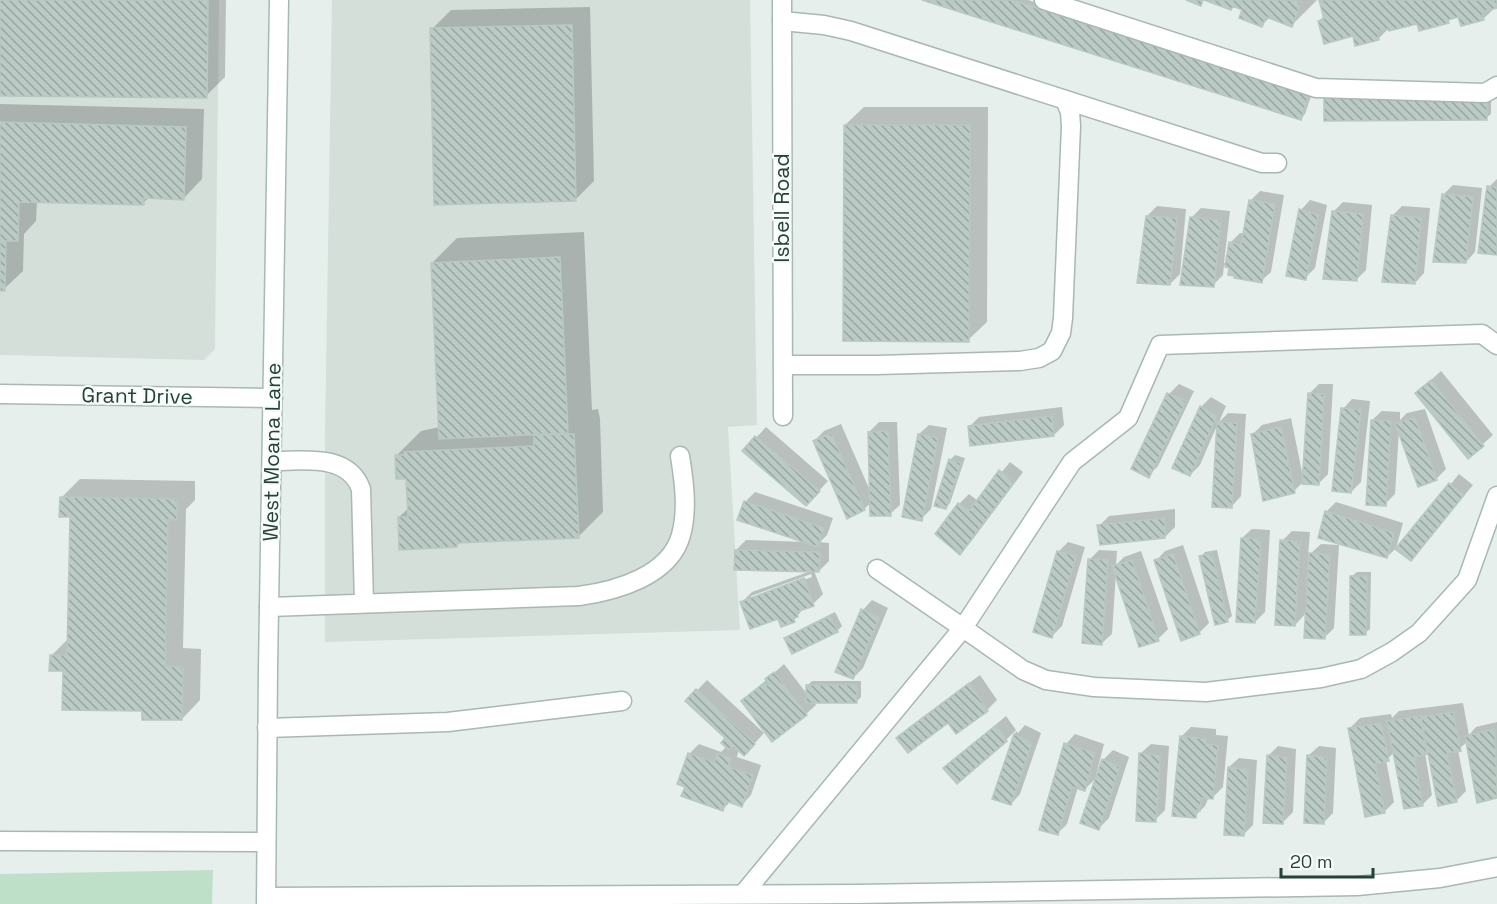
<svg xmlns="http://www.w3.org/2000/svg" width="1497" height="904" font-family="'Space Grotesk',sans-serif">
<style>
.built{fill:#d4dfda}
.green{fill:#bfe0c8}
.shadow{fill:#0003;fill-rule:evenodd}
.building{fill:url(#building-back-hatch);stroke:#b8c9c2;stroke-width:1.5}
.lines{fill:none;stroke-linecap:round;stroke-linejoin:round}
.service-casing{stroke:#a8b8b2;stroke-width:21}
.minor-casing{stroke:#a8b8b2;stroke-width:21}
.tertiary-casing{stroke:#a8b8b2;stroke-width:21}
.secondary-casing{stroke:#a4bbb3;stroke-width:21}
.service{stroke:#fff;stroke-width:18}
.minor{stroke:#fff;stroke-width:18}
.tertiary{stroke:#fff;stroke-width:18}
.secondary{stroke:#fff;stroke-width:18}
.labels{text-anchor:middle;stroke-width:4.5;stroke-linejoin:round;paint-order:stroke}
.street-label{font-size:21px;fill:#24423a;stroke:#f7fbf9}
</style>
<defs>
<pattern id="building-back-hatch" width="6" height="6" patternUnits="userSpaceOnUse" patternTransform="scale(1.5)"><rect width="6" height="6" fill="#bbcac4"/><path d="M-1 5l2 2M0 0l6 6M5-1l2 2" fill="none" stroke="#98a6a0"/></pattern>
</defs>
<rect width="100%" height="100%" fill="#e6efeb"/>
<!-- built -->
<path class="built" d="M0,0H219L215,349L204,360L0,355Z
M332,0H750L757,425L728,427L740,630L325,642V436Z"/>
<!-- green -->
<path class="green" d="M213,870L212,904H0V874Z"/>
<!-- shadow -->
<path class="shadow" d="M1,0H226L225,77L206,96L0,94Z
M927,0H1028L1313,90L1305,114L1301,119Z
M1208,0H1317L1292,25L1270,17L1262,25L1244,9L1234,5L1231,9Z
M1321,0H1497V6L1483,19L1459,15L1452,17L1448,21L1418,22L1390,27L1378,39L1354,34L1319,21L1324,16Z
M590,7L594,181L575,200L432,29L451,10Z
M1491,91V114L1486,118L1325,119Z
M0,104L204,109L202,179L184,198L150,197L143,203L37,201L36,221L24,234L23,271L4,289H0Z
M864,107H988L987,322L968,340L845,125Z
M1497,179V253L1489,187Z
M1453,185L1482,188L1475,252L1466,262L1443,195Z
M1260,191L1284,195L1271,272L1261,281L1231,267L1224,265L1223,275L1213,285L1191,218L1201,208L1230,211L1224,263L1227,264L1230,243L1240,233L1245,234L1251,200Z
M1310,200L1327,205L1315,268L1305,278L1301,210Z
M1343,202L1372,205L1366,270L1356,280L1333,212Z
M1157,206L1186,209L1180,274L1170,284L1147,216Z
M1402,206L1430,208L1424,273L1415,283L1392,216Z
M584,232L592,410L598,409L600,419L603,512L579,536L461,541L457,546L399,517L409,508L407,478L396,456L421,431L440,427L432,263L457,238Z
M1441,371L1493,435L1468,457L1417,393Z
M1179,384L1194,391L1158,466L1148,476L1133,468L1169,394Z
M1319,384H1333L1328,474L1319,483L1303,482L1294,491L1252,435L1262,425L1291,418L1303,477L1309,394Z
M1211,397L1226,406L1219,422L1228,413L1246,414L1241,496L1232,506L1218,423L1200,465L1190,475L1201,407Z
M1352,399L1370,401L1361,482L1351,492L1343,409Z
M1062,407L1064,425L1054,435L969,427L979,417Z
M1425,409L1446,469L1436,479L1399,430L1395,494L1385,504L1372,420L1382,411L1400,412V420L1407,413Z
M879,422H897L900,505L890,514L872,502L864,509L814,441L824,431L841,424L871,493L869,432Z
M929,425L947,428L931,509L921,519L919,434Z
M766,427L828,481L816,494L744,451Z
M955,455L965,458L950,503L946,508L936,505L951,459Z
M1010,462L1023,472L970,543L960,553L959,504L969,494L978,501Z
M1459,474L1473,485L1411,559L1398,549Z
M80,479L195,481V500L186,509L183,648L201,649L200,700L182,719L143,710L65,669L51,656L69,638L71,516L61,498Z
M755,492L833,518L827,535L820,542L829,543V561L819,571H814L823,594L813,604L803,609L794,620L742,602L752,592L811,571L736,550L746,540L806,542L745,502ZM811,574L812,577L751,599V596Z
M1336,502L1403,523L1396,548L1387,557L1320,537L1327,511Z
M1175,509V527L1165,537L1099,526L1109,516Z
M1252,529L1270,530L1265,612L1255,622L1242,538Z
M1292,531L1310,532L1308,556L1321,544L1339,545L1334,628L1324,638L1307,612L1295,625L1282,541Z
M1068,542L1085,547L1062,626L1052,636L1058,552Z
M1183,545L1209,623L1199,633L1156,561L1165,551Z
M1099,550L1117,551L1116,565L1124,557L1141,551L1168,629L1158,639L1116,572L1112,634L1102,643L1089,560Z
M1217,550L1232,616L1227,620L1201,557L1205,552Z
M1357,572H1371L1370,629L1365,633L1352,576Z
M872,600L888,608L863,668L853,678L837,671L863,610Z
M835,612L842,626L837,631L786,638L791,634Z
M784,664L807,694V686L812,681H861V697L856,702L813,701L816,705L806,714L753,692Z
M980,675L997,700L987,710L898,738L908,728Z
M707,680L764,733L754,744L739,749L737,757L761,765L751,795L742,805L731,801L723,809L687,786L689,754L699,744L721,752L727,746V738L687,701Z
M1463,703L1469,735L1476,727L1497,722V797L1479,801L1467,742L1458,750L1466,791L1456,801L1429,752L1425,753L1432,795L1423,804L1395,752L1386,760L1394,802L1384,812L1350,728L1360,718L1391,714L1392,718L1399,711Z
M1006,716L1016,730L1006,740L955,759Z
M1025,725L1041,733L1020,794L1011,804L994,798L1016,731L1018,733Z
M1191,727L1216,729V735L1228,736L1223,787L1213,797H1209L1205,806L1195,816L1181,737Z
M1075,734L1104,744L1095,779L1084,790L1078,787L1067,824L1057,834L1066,744Z
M1151,744L1169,746L1165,810L1155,820L1141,753Z
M1278,746L1296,749L1293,812L1283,822L1268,756Z
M1319,746L1336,748L1333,813L1323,823L1309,755Z
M1113,750L1129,757L1109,818L1099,828L1082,822L1104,759Z
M1239,758L1257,760L1253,825L1244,834L1229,767Z"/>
<!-- building -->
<path class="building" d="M0,0H208L207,98L0,96Z
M922,0H1011L1309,95L1301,120Z
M1186,0H1203L1201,6Z
M1204,0H1294L1301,3L1292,27L1266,17L1262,27L1239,18L1242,10L1233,6L1231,10Z
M1319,0H1497V8L1482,12L1484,20L1461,26L1458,17L1448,20L1449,23L1419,31L1417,24L1389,31L1388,29L1377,31L1379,40L1355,46L1353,36L1324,44L1318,21L1324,19Z
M572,25L576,201L434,205L430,28Z
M1487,95V120L1324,121V96Z
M0,122L186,127L184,200L144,198V205L19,202L18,241H6L5,291H0Z
M844,125H970L969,342L843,341Z
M1487,186L1497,187V255L1478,253Z
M1442,194L1473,197L1466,263L1433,262Z
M1249,200L1275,204L1262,283L1234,278L1235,276L1228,275L1229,268L1225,267L1229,242L1241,245Z
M1299,209L1318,215L1306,280L1286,276Z
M1332,211L1363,214L1357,281L1323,279Z
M1391,215L1421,218L1415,284L1382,282Z
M1146,216L1177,218L1170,285L1137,283Z
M1190,217L1221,220L1214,287L1180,285Z
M560,257L568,433L439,439L431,263Z
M1431,380L1484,446L1468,459L1415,393Z
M1167,393L1186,401L1149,478L1131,469Z
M1308,393L1324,394L1319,485L1302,484Z
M1200,406L1217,416L1190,476L1172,468Z
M1341,408L1361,410L1351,493L1332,491Z
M1052,416L1054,436L970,446L968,426Z
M1415,418L1437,480L1418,487L1395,423Z
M1371,420L1391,421L1386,506L1366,505Z
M1217,422L1237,423L1232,508L1212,507Z
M1281,427L1295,493L1263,501L1251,434Z
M888,431L891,516H870L868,432Z
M831,433L865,510L847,519L813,441Z
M574,434L579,538L457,543V547L399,550L398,517H408L406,479H396L395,455H405L404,452L534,446V435Z
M918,434L938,438L922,521L902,517Z
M755,436L820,491L806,506L742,451Z
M949,459L961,463L946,509L934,506Z
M999,470L1014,482L960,555L935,534L958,503L969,511Z
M1449,483L1464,495L1411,561L1395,549Z
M60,497L177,499V520H168L165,666L183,667L182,720H142V711L62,710L63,671H49L50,655H67L70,517H59Z
M744,501L824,528L818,547L737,520Z
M1325,511L1394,533L1387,558L1318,538Z
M1165,518V538L1100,545L1097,525Z
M1241,538L1261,539L1255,623L1236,622Z
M1280,540L1300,542L1295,626L1275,625Z
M735,550L820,552L819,572L734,570Z
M1057,551L1076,556L1052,638L1033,632Z
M1212,553L1228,622L1215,625L1199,556Z
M1309,553L1330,555L1325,639L1304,638Z
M1173,554L1200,634L1181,641L1154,560Z
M1088,559L1108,560L1102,645L1082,643Z
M1132,560L1159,641L1139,647L1112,566Z
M1350,576H1367L1366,635H1350Z
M804,578L814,606L796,612L798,617L793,618L795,622L781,627L778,619L750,629L740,602Z
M861,609L879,618L853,679L835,672Z
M830,616L838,632L792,654L784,638Z
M774,672L807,715L772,742L741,701L764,683L766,686L768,683L765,679Z
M969,683L988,711L956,734L948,723L908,753L896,738Z
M806,685H857V703H806Z
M696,689L755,744L744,756L733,746L729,750L721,743L725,738L685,701Z
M1453,712L1461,751L1447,753L1457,802L1438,806L1421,717Z
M1420,716L1427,754L1414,757L1423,806L1404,809L1387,721Z
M1381,723L1389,761L1375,764L1385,813L1365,817L1348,728Z
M996,725L1007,741L957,784L943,768Z
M1495,729L1497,798L1477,803L1465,736Z
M1014,734L1032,743L1011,805L992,799Z
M1180,736L1206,739V744L1218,745L1213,799L1201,798L1200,811L1197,810L1196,818L1172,816Z
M1064,743L1095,753L1085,791L1072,787L1058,835L1039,830Z
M688,753L714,762L717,754L731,758L728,767L753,775L742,807L726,801L723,811L681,796L685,787L677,784Z
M1139,753L1160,756L1156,822L1136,821Z
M1267,755L1287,758L1283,824L1263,823Z
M1307,755L1327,758L1324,824L1304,823Z
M1102,759L1120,767L1099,830L1080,823Z
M1228,767L1248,770L1244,836L1224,835Z"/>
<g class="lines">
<!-- service casing -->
<g class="service-casing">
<path id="service" d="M1044,0L1316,88L1485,93L1497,86
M782,21L824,25L851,31L1262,163H1277
M1497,345L1482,334L1160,345L1128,418L1072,462L963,628L1023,670L1046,680L1094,687L1206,692L1321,678L1361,669L1392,652L1419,633L1467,580L1497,496
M783,365H877L1020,361L1039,358L1052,351L1061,333L1063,318L1071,126L1070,112L1065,100
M272,461C303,461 348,453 361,489L364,603
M269,607L579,596C616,591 670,576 681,535C688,510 684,481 680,456
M267,728L448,722L622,701
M0,841L266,842
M744,893L963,628L877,569"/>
</g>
<!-- minor casing -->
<g class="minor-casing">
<path id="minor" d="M782,0L783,416
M0,394L273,398"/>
</g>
<!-- tertiary casing -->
<g class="tertiary-casing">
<path id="tertiary" d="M267,897L857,894L1357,886L1440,878L1497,867"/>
</g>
<!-- secondary casing -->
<g class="secondary-casing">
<path id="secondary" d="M266,904L268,668L279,0"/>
</g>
<!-- service -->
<use href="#service" class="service"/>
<!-- minor -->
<use href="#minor" class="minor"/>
<!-- tertiary -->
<use href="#tertiary" class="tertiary"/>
<!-- secondary -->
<use href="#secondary" class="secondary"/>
</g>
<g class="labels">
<!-- street labels -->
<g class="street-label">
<text transform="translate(782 208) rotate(-90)" y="7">Isbell Road</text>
<text transform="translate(137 396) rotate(1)" y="7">Grant Drive</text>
<text transform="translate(272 452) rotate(-89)" y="7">West Moana Lane</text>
</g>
</g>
<!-- scale -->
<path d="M1281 868v9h92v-9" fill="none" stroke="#24423a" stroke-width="3"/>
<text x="1290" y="868" font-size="18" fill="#24423a" stroke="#f7fbf9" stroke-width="4.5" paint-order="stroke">20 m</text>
</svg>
